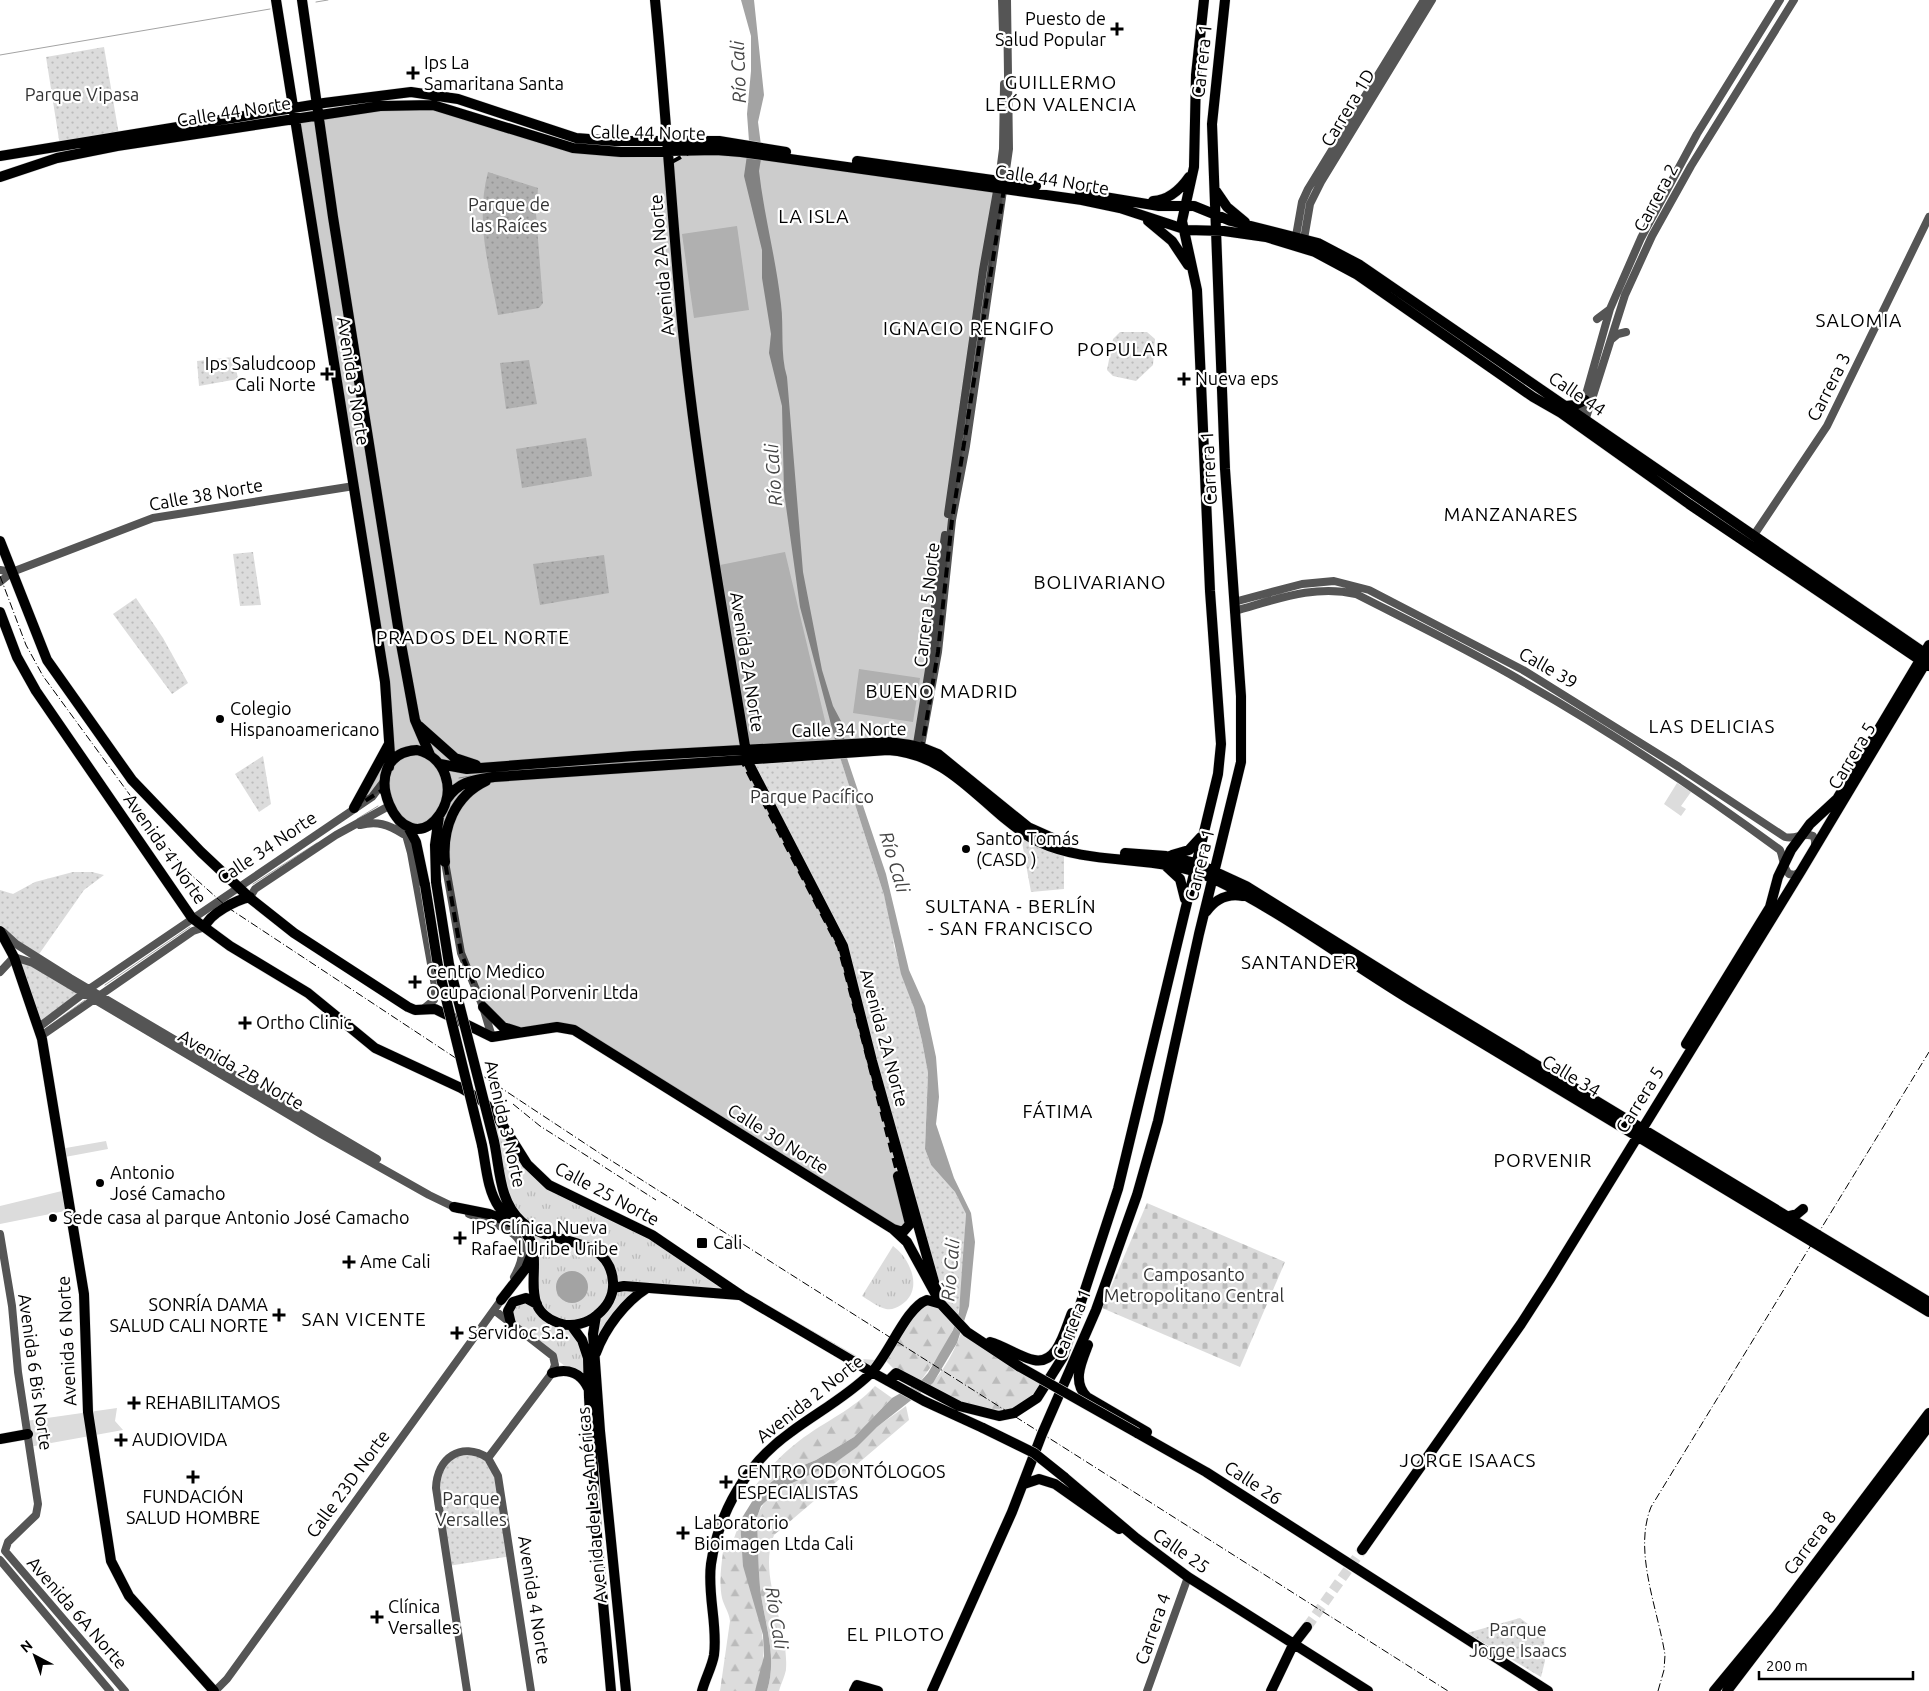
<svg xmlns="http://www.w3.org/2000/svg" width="1929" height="1691" font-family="Ubuntu,sans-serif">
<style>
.grass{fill:url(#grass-tufts)}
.forest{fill:url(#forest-firs)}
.cemetery{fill:url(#cemetery-stones)}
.park{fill:url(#park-dots)}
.garden{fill:#dcdcdc}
.water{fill:#a3a3a3}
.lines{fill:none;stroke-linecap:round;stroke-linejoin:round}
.stream{stroke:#a3a3a3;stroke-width:1}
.major-tunnel{stroke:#d9d9d9;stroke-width:10;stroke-dasharray:10 5;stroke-linecap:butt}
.major-casing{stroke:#dbdbdb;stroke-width:11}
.minor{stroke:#555;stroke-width:8}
.major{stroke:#000;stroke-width:10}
.rail{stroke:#000;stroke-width:1;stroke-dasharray:8 2.5 1 2.5;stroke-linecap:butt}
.major-bridge-casing{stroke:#dbdbdb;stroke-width:11;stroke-linecap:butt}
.major-bridge{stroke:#000;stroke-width:10}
.marked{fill:#000;fill-opacity:0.2;stroke:#000;stroke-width:4;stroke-dasharray:10 6;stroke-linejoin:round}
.poi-dot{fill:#000;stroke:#fff;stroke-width:2}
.labels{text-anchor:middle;stroke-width:4.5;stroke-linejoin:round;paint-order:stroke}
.poi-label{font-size:18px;fill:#000;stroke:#fff;text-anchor:start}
.street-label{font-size:18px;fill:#000;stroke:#fff}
.park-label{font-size:18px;fill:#333;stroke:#fff}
.water-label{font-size:19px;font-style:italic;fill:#444;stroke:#fff}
.neighbourhood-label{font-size:19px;letter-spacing:1px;fill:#000;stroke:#fff}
</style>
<defs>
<pattern id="grass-tufts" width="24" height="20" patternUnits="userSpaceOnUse" patternTransform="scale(1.25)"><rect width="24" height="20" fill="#dcdcdc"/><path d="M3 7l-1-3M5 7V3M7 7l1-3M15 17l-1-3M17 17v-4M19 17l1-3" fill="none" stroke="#bbb"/></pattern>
<pattern id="forest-firs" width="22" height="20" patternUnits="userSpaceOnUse" patternTransform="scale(1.25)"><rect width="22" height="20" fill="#dcdcdc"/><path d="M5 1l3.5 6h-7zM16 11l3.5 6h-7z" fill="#bbb"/></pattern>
<pattern id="cemetery-stones" width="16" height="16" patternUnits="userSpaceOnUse" patternTransform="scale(1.25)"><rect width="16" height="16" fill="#dcdcdc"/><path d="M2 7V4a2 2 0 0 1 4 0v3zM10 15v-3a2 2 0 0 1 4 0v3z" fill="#bbb"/></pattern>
<pattern id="park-dots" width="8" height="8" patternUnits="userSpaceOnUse" patternTransform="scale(1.25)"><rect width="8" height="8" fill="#dcdcdc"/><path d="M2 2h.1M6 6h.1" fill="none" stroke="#bbb" stroke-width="1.8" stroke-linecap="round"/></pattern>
</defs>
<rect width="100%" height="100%" fill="#fff"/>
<!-- grass -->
<path class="grass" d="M489,1107L537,1174L862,1359L875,1360L872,1372L742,1296L647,1288L634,1296L595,1356L596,1317L571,1325L582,1340L584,1381L511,1324L508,1308L531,1299L534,1262L523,1222L507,1202Z
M893,1246C911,1259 924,1291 901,1305C896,1308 892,1310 886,1309C877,1307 869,1300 862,1296Z"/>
<!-- forest -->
<path class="forest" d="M927,1300L957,1321L944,1348L920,1382L897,1372L883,1358Z
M963,1328L1047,1383L1014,1413L987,1414L927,1388C944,1372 955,1350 963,1328Z
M875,1386L892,1398L854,1437L816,1460L782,1474L758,1492L753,1489C766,1471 782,1454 799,1441C825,1421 853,1410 875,1386Z
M906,1406L909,1420L774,1535C757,1577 789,1624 786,1669C785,1676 781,1684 779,1691H767C778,1655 764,1623 760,1587C758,1564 758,1540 757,1517C768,1483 811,1478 837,1461C853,1451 863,1438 878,1426C887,1419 897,1413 906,1406Z
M740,1521C741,1575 780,1639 755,1691H720L730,1621C729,1612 724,1606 722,1598C719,1583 721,1567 723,1552L730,1550Z"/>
<!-- cemetery -->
<path class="cemetery" d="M1147,1203L1285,1262L1240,1367L1102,1308Z"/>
<!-- park -->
<path class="park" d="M104,47L119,135L60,146L46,57Z
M488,172L538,188L536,214L543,303L539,308L498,315C489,266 475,222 488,172Z
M1120,332H1147L1155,339L1153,365L1136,381L1113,376L1107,370L1113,339Z
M234,357L238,379L199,386L197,361Z
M529,360L537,404L506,409L500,363Z
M586,438L592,476L522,488L516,449Z
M253,552L261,605L240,606L233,554Z
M604,555L609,593L540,605L533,564Z
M136,598L163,638L188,683L172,694L113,614Z
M839,754L884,895L891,920L894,946L914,1008L922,1041L928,1073L925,1149L931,1165L955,1192L966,1214L962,1289L957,1321L941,1304L843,946L748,761Z
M263,756L271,804L259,812L235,774Z
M1020,831L1064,850V889L1031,892Z
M73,872H92L104,875L84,890L37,957L0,929V890L13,894L35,882Z
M18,956L84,993L42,1025Z
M468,1451L493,1465L511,1556L448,1566L438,1501L443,1463Z
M1520,1618L1544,1636L1545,1661L1541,1677L1467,1633Z"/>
<!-- garden -->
<path class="garden" d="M737,226L749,310L694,318L682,234Z
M785,552L831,746L746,749L715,566Z
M859,669L920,678L913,722L853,713Z
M1677,783L1691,792L1681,806L1686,809L1681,816L1664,804Z
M106,1141L108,1149L65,1157L60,1149Z
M66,1190L70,1210L0,1224V1206Z
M117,1408L115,1421L123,1430L29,1447L26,1421Z"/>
<!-- water -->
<path class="water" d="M741,0H754L764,95L758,122L762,153L759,171C764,215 776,259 781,304C784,328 780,354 787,377L803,572L822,670L833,706L842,723L847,758L886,874L909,970L925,1006L936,1057L939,1097L936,1124L954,1178L971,1213L975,1242L969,1306L957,1343L933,1383L877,1427L857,1447L835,1463L779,1489L761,1506L757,1517C758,1540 758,1564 760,1587C764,1623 778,1655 767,1691H755L764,1656L763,1635L743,1566L740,1521L758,1492L782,1474L816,1460L854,1437L892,1398L920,1382L928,1373L953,1330L959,1312L966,1214L955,1192L931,1165L925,1149L928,1073L922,1041L914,1008L901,974L884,895L838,751L800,607L784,492L782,406L769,353L771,334L762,278V250L744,176L749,141L747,114L751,71V36Z
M556 1287a16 16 0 1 1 32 0a16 16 0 1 1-32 0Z"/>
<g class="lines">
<!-- stream -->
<path class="stream" d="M316,2L328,0
M0,55L270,9
M544,768L662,760
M459,778L471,776
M357,819L378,806
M253,884L317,843
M105,985L190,927
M45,1029L85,1000"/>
<!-- major-tunnel -->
<path class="major-tunnel" d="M1307,1627L1362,1550"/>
<!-- major casing -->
<g class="major-casing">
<path id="major" d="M276,0L385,682L390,755L389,767
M302,0L333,217L399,633L415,720L430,755
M655,0C666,110 672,221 683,331C697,470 722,608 745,746L750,766L843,946L872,1061L938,1296
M0,156L324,103L411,92L458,99L576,138L615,141H719L786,152
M857,161L1036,186
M0,177L57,158L117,146L380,106L433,105L573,148L621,152L716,150L741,152L1082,200L1120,208L1187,230L1224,231L1266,237L1315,252L1356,274L1533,397L1561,413L1689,504L1929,666
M1216,191L1227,207L1245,222
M1080,193L1159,206H1194L1231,221L1318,243L1360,265L1929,656
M1153,201C1169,200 1180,190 1189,177
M1148,221L1172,241L1188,265
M1566,406L1575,405L1585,400
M0,541L47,660L132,780L201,852L251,899L294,933L408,1007L415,1010L435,1009L492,1037L557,1027L574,1030L893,1229L907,1242L941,1304
M0,612L17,657L36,691L192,918L230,946L308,993L375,1048L461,1088L481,1100L495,1113L527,1164L549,1185L652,1235L742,1296L868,1370L924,1401L983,1428
M419,726L455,758L476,765
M417,750C446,757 456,790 440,814C402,869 350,754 417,750Z
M440,764L467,769L634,756L888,742C906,744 921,746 938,754L1028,827L1066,844
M447,799C459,781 473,780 494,777L888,750C940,754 966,786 1004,818C1015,827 1026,836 1039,842C1093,867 1159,853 1214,879C1284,913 1352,965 1419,1005C1589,1107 1759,1210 1929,1312
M354,808L389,744
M408,827L416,842L425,885
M1125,853L1166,856L1196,863L1246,886L1421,995L1929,1302
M1172,855L1189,850L1201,837
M445,862C442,829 454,796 486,781
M1166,866L1180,879L1185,899
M436,882L435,845L439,816
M1206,912C1215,899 1228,893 1243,896
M205,927C209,914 236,900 250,897
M0,931L14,957L42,1039L84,1294L88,1412L111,1561L129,1596L214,1691
M483,1007L503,1027L519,1032
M1686,1044L1770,907L1778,877L1791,850L1810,824L1837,799L1929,645
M482,1145C486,1165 487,1190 499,1207C507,1219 524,1226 530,1240C543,1269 516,1311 562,1324C573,1327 588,1323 597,1315C607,1307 614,1295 613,1282C610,1234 552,1247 522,1222C499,1202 500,1169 494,1141
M454,1207L489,1214L510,1222
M1789,1216L1797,1214L1803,1209
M893,1229L903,1232L910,1224L898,1176
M613,1288L624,1286L739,1295
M501,1300L526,1268L532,1253
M596,1316L593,1334L600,1431L626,1691
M511,1324L508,1311L513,1302L526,1298L537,1304
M571,1325L582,1340L588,1358L589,1397L597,1536L611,1691
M990,1342C1005,1346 1019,1357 1034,1360C1058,1365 1065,1329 1072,1313
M1088,1345C1081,1363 1072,1382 1087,1397L1147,1432
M596,1353C605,1328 625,1302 647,1288
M552,1373C568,1368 581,1373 588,1388
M888,1381L896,1373L959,1406L999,1416L1014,1413L1037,1398L1063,1357L1118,1189L1218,774L1221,744L1210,591L1197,290L1182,221L1194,167L1196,75L1204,0
M1137,1433L1206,1472L1548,1691
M0,1439L28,1434
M1064,1477L1136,1538L1188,1577L1368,1691
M1024,1484L1039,1479L1055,1484L1119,1529
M1362,1550L1521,1324L1550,1279L1801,871L1928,659
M702,1691C705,1679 712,1667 714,1655C718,1625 707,1595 711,1564C719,1511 747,1463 791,1432C818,1412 846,1397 870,1374C888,1357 906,1307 927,1300L941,1304L967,1332L1020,1367
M854,1691L857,1685L878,1691
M932,1691L1012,1512L1042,1434L1096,1310L1137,1195L1158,1121L1199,934L1241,762V696L1225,469L1212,124L1225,0
M1271,1691L1293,1645L1307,1627
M1714,1691L1776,1616L1929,1413
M1727,1691L1929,1426"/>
</g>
<!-- minor -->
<path class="minor" d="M1002,0L1003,33
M1296,236L1302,202L1308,189L1424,0
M1304,239L1310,204L1321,182L1432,0
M1597,319L1609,310
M1612,339L1618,334L1626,332
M1579,419L1610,309L1641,238L1697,134L1780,0
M1584,424L1625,295L1652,236L1691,166L1794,0
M948,514L983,270L999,180L1003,149L1004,84
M1754,535L1827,426L1929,217
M0,570L12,572
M0,582L12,572L153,518L354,486
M1234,602L1302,584L1334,581L1369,590L1523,670L1679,767L1785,837C1796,840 1803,832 1813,836L1815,840V847
M1234,611C1275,600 1314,584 1356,594C1411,622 1467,649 1520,680C1610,731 1697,789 1780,850C1784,858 1782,867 1789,874L1795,875L1800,872
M917,744L932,651L934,615L945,535
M920,751L938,652L952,520L966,446L1009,149L1007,0
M397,819L406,835L411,853L435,986L434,1000L423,1009
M360,825C377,821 388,824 403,834
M445,862L461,953L483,1007L492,1037
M250,897L255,889L336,835L389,806
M3,932L16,944L70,978L377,1159
M0,972L14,957L33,963L321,1134L429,1195L458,1209
M39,1027L92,987L372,797L385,780
M41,1036L193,931L205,927
M469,1214C503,1228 539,1233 514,1277
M0,1234L12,1306L18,1372L38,1504L36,1515L8,1542L5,1551L125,1691
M488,1458L552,1373L555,1365L553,1356L494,1310
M0,1560L110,1691
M215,1691L227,1679L504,1296
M467,1691L436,1488C437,1458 461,1441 488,1458L498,1476L531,1691
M1147,1691L1188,1577"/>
<!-- major -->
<use href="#major" class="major"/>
<!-- rail -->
<path class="rail" d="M0,576L26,645L43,676L173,854L188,872L227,907L604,1156L1448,1691
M513,1104L540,1126L656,1200
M1658,1691L1664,1670L1665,1655C1658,1609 1633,1552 1651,1507L1929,1052"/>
<!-- major-bridge casing -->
<g class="major-bridge-casing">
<path id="major-bridge" d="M436,882L449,964L494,1141
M425,885L438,966L482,1145
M1020,1367L1137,1433
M983,1428L1034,1453L1064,1477"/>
</g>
<!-- major-bridge -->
<use href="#major-bridge" class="major-bridge"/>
</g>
<!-- marked area -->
<path class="marked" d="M433,105L573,148L669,152L670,163L690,152L716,150L1004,189L952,520L938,652L922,747L917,746L918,755L888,750L742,761L839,947L910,1222L908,1229L900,1232L574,1030L557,1027L525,1033L503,1027L483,1007L461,953L445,862L435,845L438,823L414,828L402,824L392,813L384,789L354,808L389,743L385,682L295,119L380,106Z"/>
<!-- markers -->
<g class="poi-dot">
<path d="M1114.5 21.5h5v5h5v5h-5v5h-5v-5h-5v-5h5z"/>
<path d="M410.5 65.5h5v5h5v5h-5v5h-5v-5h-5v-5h5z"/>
<path d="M324.5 366.5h5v5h5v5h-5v5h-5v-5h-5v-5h5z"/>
<path d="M1181.5 371.5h5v5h5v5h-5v5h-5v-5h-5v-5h5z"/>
<circle cx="220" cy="719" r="5"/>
<circle cx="966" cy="849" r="5"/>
<path d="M412.5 974.5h5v5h5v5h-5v5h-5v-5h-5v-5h5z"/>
<path d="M242.5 1015.5h5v5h5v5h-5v5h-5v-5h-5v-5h5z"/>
<circle cx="100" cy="1183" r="5"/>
<circle cx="53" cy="1218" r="5"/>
<path d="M457.5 1230.5h5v5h5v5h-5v5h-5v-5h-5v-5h5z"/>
<rect x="696" y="1237" width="12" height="12" rx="2.5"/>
<path d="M346.5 1254.5h5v5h5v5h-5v5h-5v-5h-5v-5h5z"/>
<path d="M276.5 1307.5h5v5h5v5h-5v5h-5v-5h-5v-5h5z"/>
<path d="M454.5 1325.5h5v5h5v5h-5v5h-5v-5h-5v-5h5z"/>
<path d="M131.5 1395.5h5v5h5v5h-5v5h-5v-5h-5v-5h5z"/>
<path d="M118.5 1432.5h5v5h5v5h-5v5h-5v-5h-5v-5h5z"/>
<path d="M190.5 1469.5h5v5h5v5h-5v5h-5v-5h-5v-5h5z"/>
<path d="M723.5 1474.5h5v5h5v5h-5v5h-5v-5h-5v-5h5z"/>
<path d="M680.5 1525.5h5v5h5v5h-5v5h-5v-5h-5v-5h5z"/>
<path d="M374.5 1609.5h5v5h5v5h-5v5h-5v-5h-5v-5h5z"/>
</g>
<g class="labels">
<!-- poi labels -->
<g class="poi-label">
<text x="1106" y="25" text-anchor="end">Puesto de<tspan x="1106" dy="21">Salud Popular</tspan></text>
<text x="424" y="69">Ips La<tspan x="424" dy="21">Samaritana Santa</tspan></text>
<text x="316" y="370" text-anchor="end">Ips Saludcoop<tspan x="316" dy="21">Cali Norte</tspan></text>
<text x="1195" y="385">Nueva eps</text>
<text x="230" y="715">Colegio<tspan x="230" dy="21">Hispanoamericano</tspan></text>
<text x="976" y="845">Santo Tomás<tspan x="976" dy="21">(CASD )</tspan></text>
<text x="426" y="978">Centro Medico<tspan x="426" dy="21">Ocupacional Porvenir Ltda</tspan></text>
<text x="256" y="1029">Ortho Clinic</text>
<text x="110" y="1179">Antonio<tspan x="110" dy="21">José Camacho</tspan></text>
<text x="63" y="1224">Sede casa al parque Antonio José Camacho</text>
<text x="471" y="1234">IPS Clínica Nueva<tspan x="471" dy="21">Rafael Uribe Uribe</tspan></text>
<text x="713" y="1249">Cali</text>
<text x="360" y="1268">Ame Cali</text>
<text x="268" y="1311" text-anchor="end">SONRÍA DAMA<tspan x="268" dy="21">SALUD CALI NORTE</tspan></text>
<text x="468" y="1339">Servidoc S.a.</text>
<text x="145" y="1409">REHABILITAMOS</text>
<text x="132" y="1446">AUDIOVIDA</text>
<text x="737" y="1478">CENTRO ODONTÓLOGOS<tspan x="737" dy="21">ESPECIALISTAS</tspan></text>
<text x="193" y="1503" text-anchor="middle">FUNDACIÓN<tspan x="193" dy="21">SALUD HOMBRE</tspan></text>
<text x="694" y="1529">Laboratorio<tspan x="694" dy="21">Bioimagen Ltda Cali</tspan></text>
<text x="388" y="1613">Clínica<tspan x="388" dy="21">Versalles</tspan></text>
</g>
<!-- street labels -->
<g class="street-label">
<text transform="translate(1202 61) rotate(-84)" y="6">Carrera 1</text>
<text transform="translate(1348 108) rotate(-59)" y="6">Carrera 1D</text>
<text transform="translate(234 112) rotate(-9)" y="6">Calle 44 Norte</text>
<text transform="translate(648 133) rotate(1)" y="6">Calle 44 Norte</text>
<text transform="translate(1052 180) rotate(9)" y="6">Calle 44 Norte</text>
<text transform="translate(1656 198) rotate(-62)" y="6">Carrera 2</text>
<text transform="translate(662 265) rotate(-95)" y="6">Avenida 2A Norte</text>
<text transform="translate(353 381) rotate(81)" y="6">Avenida 3 Norte</text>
<text transform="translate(1829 387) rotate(-63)" y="6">Carrera 3</text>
<text transform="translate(1577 394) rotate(34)" y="6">Calle 44</text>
<text transform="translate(1209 468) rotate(-93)" y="6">Carrera 1</text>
<text transform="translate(206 495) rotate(-10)" y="6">Calle 38 Norte</text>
<text transform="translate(927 605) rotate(-84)" y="6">Carrera 5 Norte</text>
<text transform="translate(747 662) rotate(81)" y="6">Avenida 2A Norte</text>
<text transform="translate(1548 668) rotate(30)" y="6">Calle 39</text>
<text transform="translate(849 730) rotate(-1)" y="6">Calle 34 Norte</text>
<text transform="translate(1852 756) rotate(-59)" y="6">Carrera 5</text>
<text transform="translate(267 848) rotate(-34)" y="6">Calle 34 Norte</text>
<text transform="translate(165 849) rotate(55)" y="6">Avenida 4 Norte</text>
<text transform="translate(1200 865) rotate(-76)" y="6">Carrera 1</text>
<text transform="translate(884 1038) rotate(75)" y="6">Avenida 2A Norte</text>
<text transform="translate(241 1070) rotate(30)" y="6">Avenida 2B Norte</text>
<text transform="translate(1571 1076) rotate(31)" y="6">Calle 34</text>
<text transform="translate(1640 1100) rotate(-58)" y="6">Carrera 5</text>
<text transform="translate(505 1124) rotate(77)" y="6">Avenida 3 Norte</text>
<text transform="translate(778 1139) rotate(32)" y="6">Calle 30 Norte</text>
<text transform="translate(607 1194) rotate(28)" y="6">Calle 25 Norte</text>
<text transform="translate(1072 1324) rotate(-68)" y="6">Carrera 1</text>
<text transform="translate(67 1341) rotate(-93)" y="6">Avenida 6 Norte</text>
<text transform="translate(35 1372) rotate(82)" y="6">Avenida 6 Bis Norte</text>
<text transform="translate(810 1399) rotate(-38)" y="6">Avenida 2 Norte</text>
<text transform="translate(1253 1483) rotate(33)" y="6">Calle 26</text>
<text transform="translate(348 1484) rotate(-54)" y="6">Calle 23D Norte</text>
<text transform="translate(592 1505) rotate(-95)" y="6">Avenida de Las Américas</text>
<text transform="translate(1810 1543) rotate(-53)" y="6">Carrera 8</text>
<text transform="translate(1181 1551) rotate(35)" y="6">Calle 25</text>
<text transform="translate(534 1600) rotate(81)" y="6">Avenida 4 Norte</text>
<text transform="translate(77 1613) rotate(49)" y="6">Avenida 6A Norte</text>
<text transform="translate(1153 1629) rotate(-71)" y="6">Carrera 4</text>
</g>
<!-- park labels -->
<g class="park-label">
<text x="82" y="101">Parque Vipasa</text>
<text x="509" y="211">Parque de<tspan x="509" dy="21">las Raíces</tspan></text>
<text x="812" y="803">Parque Pacífico</text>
<text x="1194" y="1281">Camposanto<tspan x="1194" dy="21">Metropolitano Central</tspan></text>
<text x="471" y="1505">Parque<tspan x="471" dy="21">Versalles</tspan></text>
<text x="1518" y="1636">Parque<tspan x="1518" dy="21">Jorge Isaacs</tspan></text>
</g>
<!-- water labels -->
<g class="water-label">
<text transform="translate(738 72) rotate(-92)" y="7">Río Cali</text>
<text transform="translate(773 475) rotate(-94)" y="7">Río Cali</text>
<text transform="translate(895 862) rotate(73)" y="7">Río Cali</text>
<text transform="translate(950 1270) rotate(-85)" y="7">Río Cali</text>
<text transform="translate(777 1618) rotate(81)" y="7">Río Cali</text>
</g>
<!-- neighbourhood labels -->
<g class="neighbourhood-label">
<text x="1061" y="89">GUILLERMO<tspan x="1061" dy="22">LEÓN VALENCIA</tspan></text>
<text x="814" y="223">LA ISLA</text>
<text x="1859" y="327">SALOMIA</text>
<text x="969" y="335">IGNACIO RENGIFO</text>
<text x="1123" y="356">POPULAR</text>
<text x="1511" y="521">MANZANARES</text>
<text x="1100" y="589">BOLIVARIANO</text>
<text x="473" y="644">PRADOS DEL NORTE</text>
<text x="942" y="698">BUENO MADRID</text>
<text x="1712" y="733">LAS DELICIAS</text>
<text x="1011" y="913">SULTANA - BERLÍN<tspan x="1011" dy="22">- SAN FRANCISCO</tspan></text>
<text x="1299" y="969">SANTANDER</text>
<text x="1058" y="1118">FÁTIMA</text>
<text x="1543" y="1167">PORVENIR</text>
<text x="364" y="1326">SAN VICENTE</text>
<text x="1468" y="1467">JORGE ISAACS</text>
<text x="896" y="1641">EL PILOTO</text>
</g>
</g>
<!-- north arrow -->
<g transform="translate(35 1656) rotate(319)" stroke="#ffffff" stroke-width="4" paint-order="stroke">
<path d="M0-4L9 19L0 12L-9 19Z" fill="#000000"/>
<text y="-8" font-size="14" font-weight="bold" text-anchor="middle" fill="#000000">N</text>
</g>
<!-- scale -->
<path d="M1759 1671v8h154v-8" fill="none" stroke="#000000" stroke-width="2.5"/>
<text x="1766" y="1671" font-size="15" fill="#000000" stroke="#ffffff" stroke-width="4" paint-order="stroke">200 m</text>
</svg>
